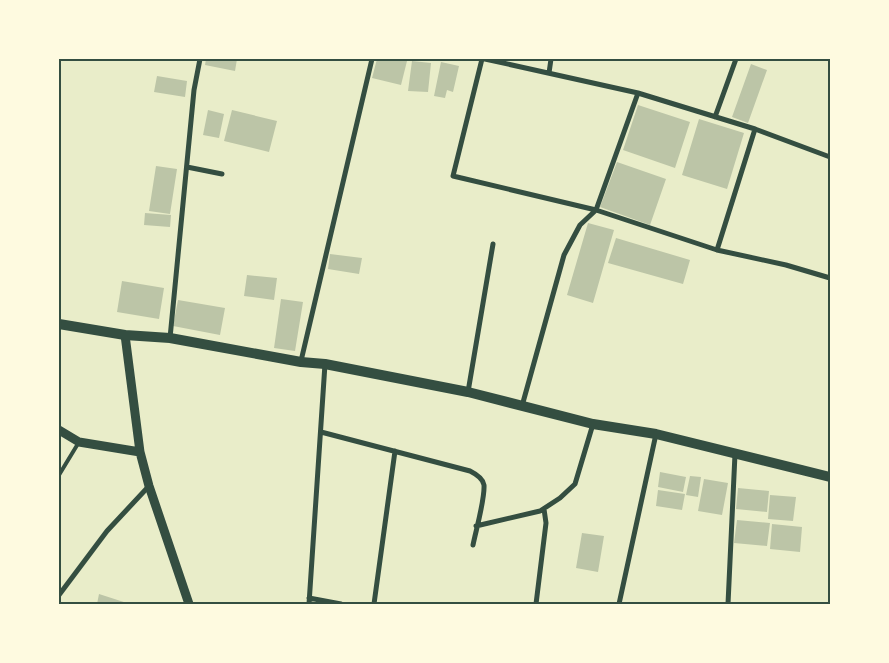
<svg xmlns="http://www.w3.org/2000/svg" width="889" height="663" font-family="'Source Sans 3',sans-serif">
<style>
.building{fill:#bcc5a7}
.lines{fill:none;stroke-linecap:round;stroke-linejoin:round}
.service{stroke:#344e41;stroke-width:4}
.minor{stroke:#344e41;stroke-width:5}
.tertiary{stroke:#344e41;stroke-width:9}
.secondary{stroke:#344e41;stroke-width:10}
.neatline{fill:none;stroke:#344e41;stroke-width:2}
</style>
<rect width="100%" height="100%" fill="#e9edc9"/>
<!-- building -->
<path class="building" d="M206,59H237L235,71L205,65Z
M377,59H399L407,61L401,85L372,78Z
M412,61L431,63L428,92L408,91Z
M441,62L459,66L453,92L447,90L445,98L434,96Z
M751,64L767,70L748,123L732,117Z
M157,76L187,81L185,97L154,92Z
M638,105L690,122L675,168L623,150Z
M208,110L224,114L219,138L203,135Z
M232,110L277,121L269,152L224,141Z
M699,119L744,133L727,189L682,175Z
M617,162L666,179L650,225L600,207Z
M156,166L177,169L170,214L149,211Z
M145,213L171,215L170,227L144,225Z
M588,223L614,230L593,303L567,295Z
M616,238L690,260L683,284L608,263Z
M330,254L362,258L359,274L328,269Z
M247,275L277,278L274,300L244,296Z
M122,281L164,288L159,319L117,312Z
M281,299L303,302L295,351L274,348Z
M178,300L225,308L220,335L173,326Z
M660,472L686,477L683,492L658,487Z
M690,476L701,477L698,497L686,495Z
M704,479L728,483L722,515L698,511Z
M738,488L769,491L767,512L736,509Z
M658,490L685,494L682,510L656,506Z
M770,495L796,497L793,521L768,519Z
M737,520L770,523L767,546L734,543Z
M772,524L802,527L800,552L770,549Z
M582,533L604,536L598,572L576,568Z
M99,594L130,604H97Z"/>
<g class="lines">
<!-- service -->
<path class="service" d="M59,475L79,442"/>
<!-- minor -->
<path class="minor" d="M482,59L453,176L596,210L638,93
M485,59L638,93L755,129L830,157
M549,73L551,59
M715,117L736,59
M187,167L222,174
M717,250L755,129
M170,338L194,90L200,59
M301,361L372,59
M468,392L493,244
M522,406L564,255L580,225L596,210L717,250L786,265L830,278
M321,432L470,471C476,474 483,478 484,485C485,499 476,530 473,545
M476,526L540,511L560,498L575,484L593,424
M59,595L107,531L149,486
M309,598L341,604
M309,604L325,364
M374,604L395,451
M536,604L546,523L544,509
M619,604L656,434
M728,604L735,454"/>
<!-- tertiary -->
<path class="tertiary" d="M125,335L140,452
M59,430L79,442L140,452L149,486L189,604"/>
<!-- secondary -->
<path class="secondary" d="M59,324L125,335L170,338L301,362L325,364L468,392L593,424L656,434L830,477"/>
</g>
<!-- border -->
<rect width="889" height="663" fill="none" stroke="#fefae0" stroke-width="120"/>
<rect x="60" y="60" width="769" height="543" class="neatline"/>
</svg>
